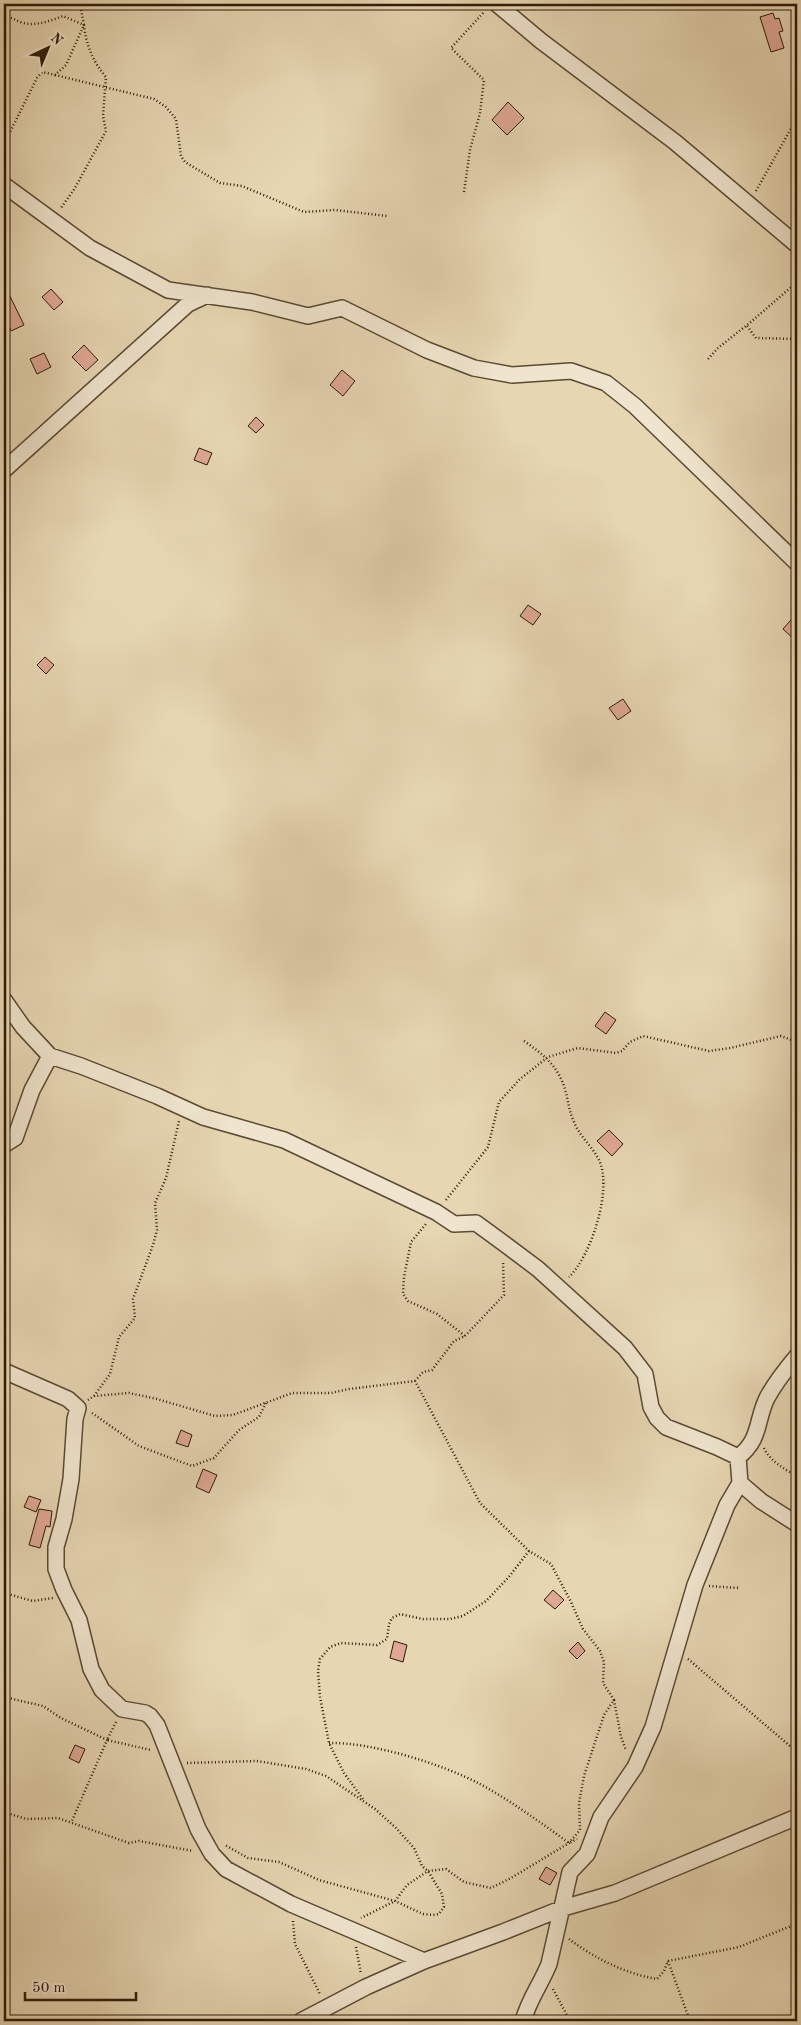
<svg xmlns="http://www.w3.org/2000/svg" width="801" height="2025" font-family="'Old Standard TT',serif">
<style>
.building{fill:#dfa895;stroke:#2d1b07}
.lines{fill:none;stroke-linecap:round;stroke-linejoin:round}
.street-casing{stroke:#5b4a32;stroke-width:18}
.path{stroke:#2d1b07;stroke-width:2.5;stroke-dasharray:1 2.5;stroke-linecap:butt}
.street{stroke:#efe4cd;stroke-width:15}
</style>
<rect width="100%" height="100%" fill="#e6d6b2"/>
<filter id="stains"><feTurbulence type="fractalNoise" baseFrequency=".004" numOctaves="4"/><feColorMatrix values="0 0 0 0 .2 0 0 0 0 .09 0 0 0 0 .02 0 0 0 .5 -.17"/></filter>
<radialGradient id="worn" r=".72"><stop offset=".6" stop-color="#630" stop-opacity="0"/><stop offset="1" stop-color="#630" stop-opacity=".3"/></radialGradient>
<!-- building -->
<path class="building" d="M773,13L775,19L779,18L783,31L779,32L784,48L771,52L760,17Z
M508,102L524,118L507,135L492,120Z
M4,284L24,325L11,331L4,316Z
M51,289L63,302L54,310L42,297Z
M84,345L98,360L86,371L72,357Z
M44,353L51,367L37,374L30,359Z
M342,370L355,381L343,396L330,385Z
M256,417L264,425L256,433L248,426Z
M199,448L212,453L207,465L194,460Z
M528,605L541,614L533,625L520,616Z
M797,613V642L783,629Z
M45,657L54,665L46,674L37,665Z
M623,699L631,711L618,720L609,708Z
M605,1012L616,1020L606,1034L595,1026Z
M609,1130L623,1144L612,1156L597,1141Z
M181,1430L192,1435L188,1447L176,1443Z
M203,1469L217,1475L209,1493L196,1487Z
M29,1496L41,1500L36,1512L24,1507Z
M39,1509L52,1511L50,1527L46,1526L40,1548L29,1545Z
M553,1590L564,1600L555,1609L544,1600Z
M394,1641L407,1645L403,1662L390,1658Z
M578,1642L585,1651L577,1659L569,1651Z
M75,1745L85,1749L79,1763L69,1758Z
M546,1867L557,1873L550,1885L539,1879Z"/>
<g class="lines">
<!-- street casing -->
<g class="street-casing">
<path id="street" d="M497,4L541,41L675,142L797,245
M4,185L90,248L168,290L252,302L308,316L342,308L427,350L474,368L512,375L571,371L606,383L635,406L797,563
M4,470L188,304L207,295
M4,1000L23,1027L50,1056L81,1066L157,1096L203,1117L284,1140L436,1212L454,1224L476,1223L502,1242L538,1269L625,1348L645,1374L651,1407L657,1418L666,1427L717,1447L738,1457
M4,1145L15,1138L32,1090L50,1056
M4,1371L68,1399L78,1408L75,1419L71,1479L64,1519L56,1547V1569L64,1590L79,1620L91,1669L102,1690L122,1709L145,1713L150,1716L157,1725L198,1829L212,1854L226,1869L291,1904L424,1961
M738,1457C761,1440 756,1420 767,1398C775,1383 786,1369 797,1356
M738,1457L740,1483L761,1501L797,1524
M301,2021L366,1987L424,1961L503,1932L563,1908L615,1893L797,1817
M523,2021C529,1999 541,1984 549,1964L570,1872L587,1854L601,1817L635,1767L653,1727L695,1585L727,1505L740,1483"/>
</g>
<!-- path -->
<path class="path" d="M4,17C11,16 16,21 23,23C37,26 50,21 63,16L84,25C86,45 93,62 106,77L103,116L106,131L75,188L61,208
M55,75L154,99L166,107L176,119L181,156L185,162L220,183L242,186L304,212L335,210L387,216
M4,144L37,78L42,72L55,75L66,65L84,25L80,4
M756,191L793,125H797
M464,192L470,150L480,113L484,80L451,48L484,12
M747,326L756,338L797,339
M708,359L718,348L752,321L797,282
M792,764L797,768
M524,1041C543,1054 558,1066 565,1089C568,1100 569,1111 574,1122C580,1137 592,1146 599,1160C613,1189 591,1256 569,1277
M446,1200L488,1147L499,1102L520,1079L548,1057L578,1048L616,1053L622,1051L630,1042L643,1036L709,1051L730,1048L781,1036L797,1042
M465,1336L504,1295L503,1261
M415,1381L423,1372L432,1370L454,1341L465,1336L437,1314L408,1301L403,1294L404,1277L411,1242L426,1224
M94,1396L110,1374L119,1337L135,1318L133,1299L153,1245L157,1230L155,1203L166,1178L179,1121
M88,1400L94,1396L129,1393L157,1399L215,1416L233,1415L292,1393H331L349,1389L415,1381L480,1503L529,1551L551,1564L571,1602L583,1629L600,1651L604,1662L603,1683L614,1700L604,1715L584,1776L579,1803L580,1830L569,1843L511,1878L491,1888L464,1882L446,1869L428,1871L407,1885L395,1901L361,1918
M92,1413L139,1446L192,1466L214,1458L239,1430L259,1417L266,1403
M764,1448C770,1461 784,1469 797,1476
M709,1586L739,1588
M4,1593L33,1601L53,1598
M688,1659L797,1752
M4,1697L43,1706L61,1718L107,1740L71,1823
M614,1700L621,1737L626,1750
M116,1722L107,1740L151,1750
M329,1743C372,1742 442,1764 480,1784C511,1801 540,1822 569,1843L577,1839
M187,1763L257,1761L306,1769L326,1776L375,1809L396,1828L414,1848L422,1866L428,1871L442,1894L444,1907L439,1914L433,1915L423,1914L395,1901L319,1880L279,1862L248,1858L225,1845
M363,1799L344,1773L329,1743L320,1697L318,1671L320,1659L330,1647L341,1643L377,1645L387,1639L389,1624L392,1618L400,1614L423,1619H450L463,1616L486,1601L508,1578L529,1551
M4,1812L26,1819L58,1818L129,1843L139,1841L193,1851
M293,1921L295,1944L320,1994
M791,1926L797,1921
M569,1939C594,1958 626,1974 657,1979L664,1971L668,1961L690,2021
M356,1947L361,1974
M668,1961L739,1947L791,1926L797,1937
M553,1989L570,2021"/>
<!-- street -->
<use href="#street" class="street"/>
</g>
<!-- margin -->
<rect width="801" height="2025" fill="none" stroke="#e6d6b2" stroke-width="20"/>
<rect x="5" y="5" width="791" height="2015" fill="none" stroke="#2d1b07" stroke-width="2.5"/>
<rect x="10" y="10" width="781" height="2005" fill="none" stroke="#2d1b07"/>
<!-- north arrow -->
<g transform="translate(48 48) rotate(44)" stroke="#efe4cd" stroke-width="4" paint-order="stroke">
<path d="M0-4L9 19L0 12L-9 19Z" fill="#2d1b07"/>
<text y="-8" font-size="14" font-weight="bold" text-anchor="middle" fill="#2d1b07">N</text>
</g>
<!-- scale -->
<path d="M25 1992v8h111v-8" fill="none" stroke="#2d1b07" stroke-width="2.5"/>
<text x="32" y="1992" font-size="15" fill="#2d1b07" stroke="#efe4cd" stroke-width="4" paint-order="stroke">50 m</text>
<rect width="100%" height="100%" filter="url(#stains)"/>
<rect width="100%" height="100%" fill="url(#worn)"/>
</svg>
